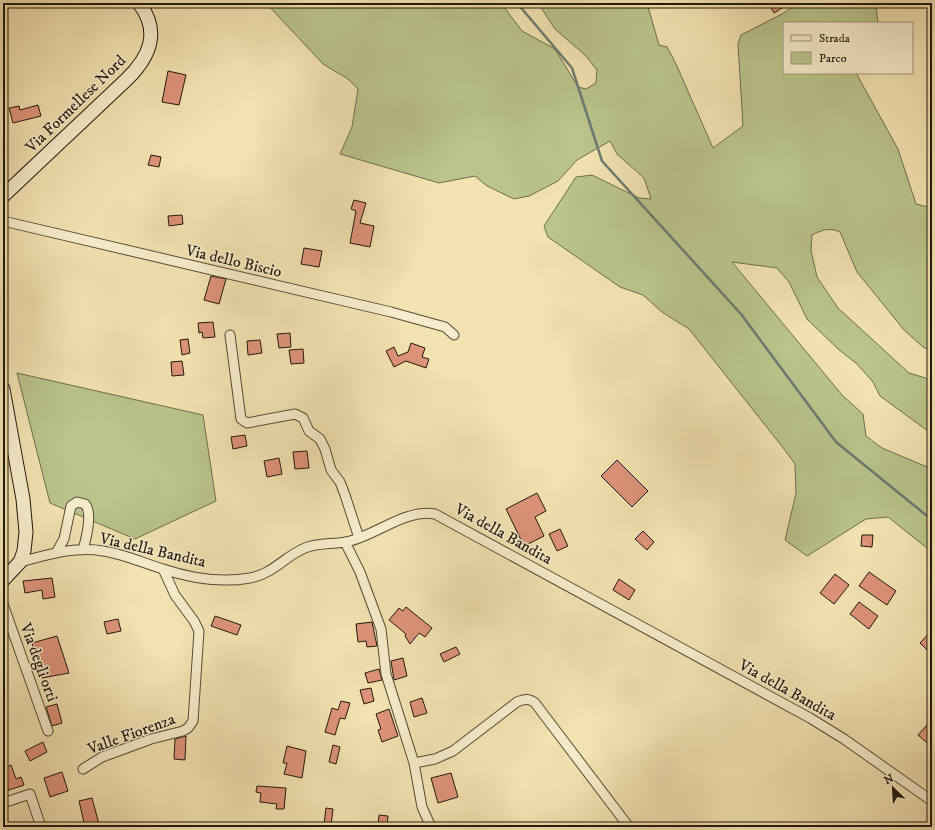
<svg xmlns="http://www.w3.org/2000/svg" width="935" height="830" font-family="'IM FELL DW Pica',serif">
<style>
.green{fill:#bac48c;stroke:#6e6e4e}
.lines{fill:none;stroke-linecap:round;stroke-linejoin:round}
.stream{stroke:#6b7b72;stroke-width:2.5}
.building{fill:#de937b;stroke:#21180f}
.street-casing{stroke:#564b38;stroke-width:11}
.secondary-casing{stroke:#21180f;stroke-width:15}
.street{stroke:#f7edcc;stroke-width:9}
.secondary{stroke:#f7edcc;stroke-width:13}
.labels{text-anchor:middle;stroke-width:3;stroke-linejoin:round;paint-order:stroke}
.street-label{font-size:16px;fill:#21180f;stroke:#f7edcc}
</style>
<rect width="100%" height="100%" fill="#f3e3b1"/>
<filter id="stains"><feTurbulence type="fractalNoise" baseFrequency=".005" numOctaves="4"/><feColorMatrix values="0 0 0 0 .2 0 0 0 0 .09 0 0 0 0 .02 0 0 0 .5 -.17"/></filter>
<radialGradient id="worn" r=".72"><stop offset=".6" stop-color="#630" stop-opacity="0"/><stop offset="1" stop-color="#630" stop-opacity=".3"/></radialGradient>
<!-- green -->
<path class="green" d="M266,3H501L522,31L555,49L578,87L586,89L596,83L597,70L585,55L555,29L538,3H647L659,45L667,47L676,64L713,148L743,126L738,44L741,35L782,14L794,6V3H872L876,6L878,23H784V73H856L898,149L916,204L932,208V351L923,347L904,330L857,272L840,232C829,227 822,230 812,235L811,250L817,277L838,308L909,373L932,380V430L928,431L880,396L873,382L857,364L838,349L807,319L789,282L777,268L732,262L842,395L863,414L866,436L882,448L932,469V552L888,517L866,519L807,556L785,540L796,493L795,464L784,449L689,329L662,312L643,295L620,287L548,237L544,226L576,177L592,175L639,198L651,199L644,178L617,154L610,141L577,160L558,181L529,196L514,199L487,186L475,176L439,183L340,154L352,127L358,89L348,79L323,64Z
M17,373L203,415L216,501L135,539L50,503Z"/>
<g class="lines">
<!-- stream -->
<path class="stream" d="M517,3L572,68L602,161L741,314L836,442L932,520"/>
</g>
<!-- building -->
<path class="building" d="M776,3H790L774,13L770,6Z
M168,71L186,75L179,105L162,102Z
M38,105L41,116L13,123L9,108L19,106L20,110Z
M151,155L161,157L159,167L148,165Z
M354,200L366,203L360,223L374,226L370,247L350,243L356,211L351,209Z
M182,215L183,224L169,226L168,216Z
M304,248L322,251L319,267L301,264Z
M211,276L226,279L219,304L204,300Z
M213,322L215,337L203,338L202,332L199,333L198,323Z
M290,333L291,347L279,348L277,334Z
M188,339L190,353L182,355L180,340Z
M260,340L262,353L248,355L247,341Z
M411,343L425,348L422,357L429,359L426,368L406,361L394,367L386,351L394,347L398,356L408,352Z
M303,349L304,363L291,364L289,350Z
M182,361L184,375L172,376L171,362Z
M245,435L247,446L233,449L231,437Z
M307,451L309,468L295,469L293,452Z
M279,458L282,474L267,477L264,461Z
M617,460L648,491L632,507L601,476Z
M537,493L546,511L535,517L544,536L524,546L506,509Z
M560,529L568,546L557,551L549,534Z
M643,531L654,542L647,550L635,539Z
M862,535H873L872,547L861,546Z
M869,572L896,591L887,605L859,586Z
M835,574L849,585L834,604L820,593Z
M52,578L55,597L43,599L42,590L25,593L23,581Z
M619,579L635,590L629,600L613,590Z
M859,602L878,616L869,629L850,614Z
M406,607L432,628L425,637L419,633L410,644L405,636L406,634L389,620L399,608L403,611Z
M215,616L241,625L237,635L211,626Z
M118,619L121,631L107,634L104,622Z
M372,622L377,646L367,647L366,641L358,642L356,624Z
M932,630V655L920,643Z
M57,636L69,673L42,678V675L40,676L32,643Z
M456,647L460,654L444,662L440,654Z
M403,658L407,676L394,680L391,661Z
M379,669L382,680L368,683L365,673Z
M371,688L374,701L364,704L360,690Z
M422,698L427,713L414,717L410,702Z
M341,701L350,703L345,719L340,718L335,735L325,732L332,708L338,710Z
M57,704L62,723L52,726L46,707Z
M389,709L398,736L382,742L378,730L381,729L376,714Z
M927,725L932,729V747L918,735Z
M186,736L185,760L174,759L175,739Z
M43,742L47,752L30,761L25,751Z
M333,745L340,747L336,764L329,762Z
M287,746L306,751L302,778L284,774L287,763H283Z
M11,765L16,779L21,777L24,785L3,792V768Z
M62,772L68,791L50,797L44,778Z
M451,773L458,797L438,803L431,778Z
M257,786L286,788L284,809H276L277,804L260,802L261,793L256,792Z
M92,798L99,824L85,827L79,801Z
M326,808L333,809L331,825L324,824Z
M379,815L388,816L387,827L378,826Z"/>
<g class="lines">
<!-- street casing -->
<g class="street-casing">
<path id="street" d="M3,221L391,312L445,327L454,335
M230,335L241,419L247,423L295,414L303,418L309,431L320,439L325,449L331,470L340,482L345,495L359,538
M345,542L360,572L381,629L386,674L414,763L422,807L431,827
M56,553L64,539L71,506L77,502L85,504C93,513 86,539 83,550
M20,562C47,555 74,546 103,551C124,554 143,563 163,569C190,578 222,583 250,578C273,574 285,556 305,548C319,542 335,545 350,541C378,534 405,509 435,514L810,718L844,739L932,801
M3,604L48,731
M414,763L435,759L453,751L517,702C524,699 529,698 535,703L629,827
M83,769L102,757L151,739L183,731L188,728L193,721L199,631L194,621L175,595L163,569
M3,803L30,794L41,827"/>
</g>
<!-- secondary casing -->
<g class="secondary-casing">
<path id="secondary" d="M3,196L126,80C150,57 161,32 139,3
M3,389L23,499L26,532L24,551L20,562L3,580"/>
</g>
<!-- street -->
<use href="#street" class="street"/>
<!-- secondary -->
<use href="#secondary" class="secondary"/>
</g>
<g class="labels">
<!-- street labels -->
<g class="street-label">
<text transform="translate(75 103) rotate(-44)" y="6">Via Formellese Nord</text>
<text transform="translate(234 260) rotate(13)" y="6">Via dello Biscio</text>
<text transform="translate(504 533) rotate(29)" y="6">Via della Bandita</text>
<text transform="translate(153 549) rotate(13)" y="6">Via della Bandita</text>
<text transform="translate(40 662) rotate(70)" y="6">Via degli orti</text>
<text transform="translate(788 689) rotate(29)" y="6">Via della Bandita</text>
<text transform="translate(131 733) rotate(-20)" y="6">Valle Fiorenza</text>
</g>
</g>
<!-- margin -->
<rect width="935" height="830" fill="none" stroke="#f3e3b1" stroke-width="16"/>
<rect x="4" y="4" width="927" height="822" fill="none" stroke="#21180f" stroke-width="2"/>
<rect x="8" y="8" width="919" height="814" fill="none" stroke="#21180f"/>
<!-- legend -->
<rect x="783" y="22" width="130" height="52" fill="#f7edcc" stroke="#a19880"/>
<rect x="791" y="35" width="20" height="6" fill="#f7edcc" stroke="#a19880"/>
<text x="819" y="42" font-size="12" fill="#21180f">Strada</text>
<rect x="791" y="52" width="20" height="12" fill="#bac48c" stroke="#a19880"/>
<text x="819" y="62" font-size="12" fill="#21180f">Parco</text>
<!-- north arrow -->
<g transform="translate(893 788) rotate(335)" stroke="#f7edcc" stroke-width="3" paint-order="stroke">
<path d="M0-3L7 15L0 10L-7 15Z" fill="#21180f"/>
<text y="-6" font-size="11" font-weight="bold" text-anchor="middle" fill="#21180f">N</text>
</g>
<rect width="100%" height="100%" filter="url(#stains)"/>
<rect width="100%" height="100%" fill="url(#worn)"/>
</svg>
